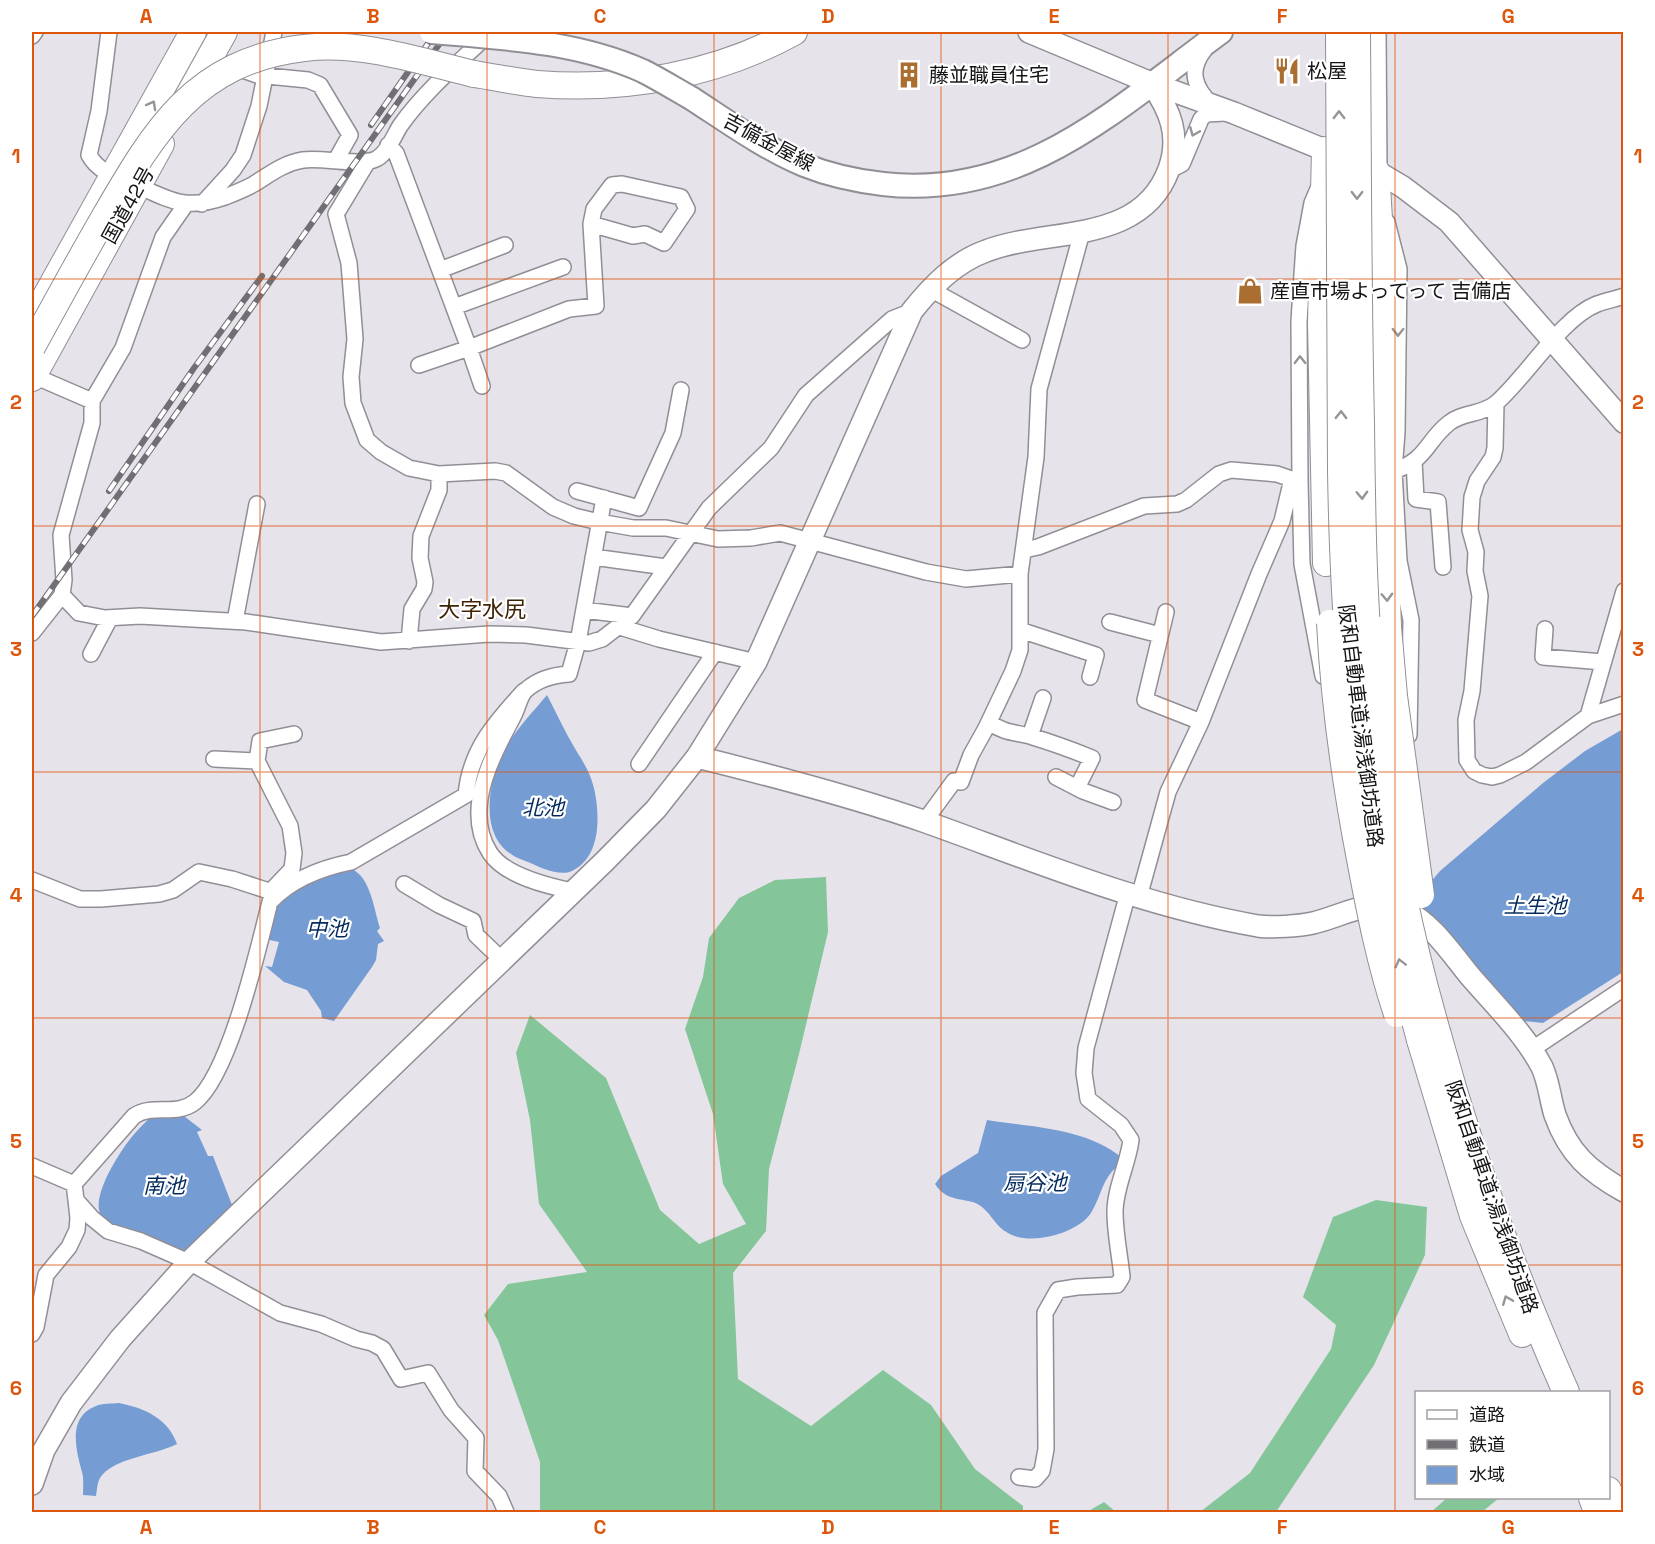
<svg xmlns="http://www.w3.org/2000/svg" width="1655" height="1544" font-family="'Space Grotesk','Noto Sans JP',sans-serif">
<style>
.forest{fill:#84c69a}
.water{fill:#759dd4}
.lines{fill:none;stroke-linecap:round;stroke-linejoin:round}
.street-casing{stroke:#928e96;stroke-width:18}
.secondary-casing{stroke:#928e96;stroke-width:24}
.primary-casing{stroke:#928e96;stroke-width:26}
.highway-casing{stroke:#928e96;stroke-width:28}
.street{stroke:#fff;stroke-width:15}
.secondary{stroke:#fff;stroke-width:21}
.primary{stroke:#fff;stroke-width:22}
.highway{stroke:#fff;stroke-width:26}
.rail-casing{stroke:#716f74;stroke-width:6}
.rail{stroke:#fff;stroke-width:4;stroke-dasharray:11;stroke-linecap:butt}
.primary-bridge-casing{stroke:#928e96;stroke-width:26;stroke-linecap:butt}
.highway-bridge-casing{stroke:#928e96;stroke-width:28;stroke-linecap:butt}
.primary-bridge{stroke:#fff;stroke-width:22}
.highway-bridge{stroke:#fff;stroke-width:26}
.oneway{stroke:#959596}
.grid{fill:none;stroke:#dd560c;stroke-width:1.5;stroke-opacity:0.55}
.labels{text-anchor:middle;stroke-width:4.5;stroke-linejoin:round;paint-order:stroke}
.poi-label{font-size:20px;fill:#141316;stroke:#fff;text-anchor:start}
.street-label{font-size:20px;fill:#141316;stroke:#fff}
.water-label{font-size:21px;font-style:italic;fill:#022a5c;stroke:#fff}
.quarter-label{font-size:22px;fill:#3f2304;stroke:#fff}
.neatline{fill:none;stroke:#dd560c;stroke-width:2}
.grid-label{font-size:20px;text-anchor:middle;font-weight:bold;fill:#dd560c}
</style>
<rect width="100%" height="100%" fill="#e7e3eb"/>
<!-- forest -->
<path class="forest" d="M826,877L828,932L799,1054L769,1169L766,1231L733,1273L738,1379L811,1426L883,1370L931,1405L975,1469L1023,1506V1512H540V1462L498,1340L484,1315L508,1284L587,1272L539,1204L530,1120L516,1053L530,1015L606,1078L660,1210L699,1244L746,1224L723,1184L713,1114L685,1029L703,977L709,938L739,898L775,880Z
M1376,1200L1427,1207L1425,1255L1374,1365L1276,1512H1200L1250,1473L1331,1349L1336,1325L1303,1297L1333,1217Z
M1447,1498H1499L1482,1512H1431Z
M1104,1502L1116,1512H1087Z"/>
<!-- water -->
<path class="water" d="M547,695C557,714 566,734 577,752C586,766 592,777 595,793C600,819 600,858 572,871C560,877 539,867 528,862C523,860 516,858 511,854C478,833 489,778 505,749C516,729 533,712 547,695Z
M1623,729V972L1543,1023L1513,1020L1416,899L1440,871L1543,783L1585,751Z
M352,869C371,878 374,910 380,928L377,931L384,941L378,944L376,960L372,967L334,1021L322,1018L321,1011L307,990L284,982L265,966L272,967L279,942L265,939L278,902L314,878Z
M156,1112L184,1116L202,1130L197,1132L208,1156H213L234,1210L188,1255C163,1246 122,1237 103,1218C86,1201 123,1146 136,1132C142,1125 149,1119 156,1112Z
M987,1120C1031,1127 1086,1128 1121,1157V1163C1101,1179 1103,1193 1091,1213C1077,1234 1030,1246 1008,1233C996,1227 992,1215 982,1207C970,1196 948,1205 935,1184L941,1176L978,1153Z
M119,1403C144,1408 168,1418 177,1444C156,1455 112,1458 100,1478C97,1483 97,1491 96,1496L83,1495C83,1487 84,1479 82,1472C76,1450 67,1417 96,1406C102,1403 111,1404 119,1403Z"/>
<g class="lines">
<!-- street casing -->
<g class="street-casing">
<path id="street" d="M109,32L99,111L89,155C98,172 117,177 134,184C170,200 185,211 225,197C235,193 245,189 254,184C270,174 284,163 303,160C323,157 361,167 376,159C387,154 394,136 400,126C423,93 459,62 489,34
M32,36L35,32
M1205,49C1188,70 1194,87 1211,104
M234,67L257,75L308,80L320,85L350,135L336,160
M388,145L396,153L469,348L569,309L596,306L591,224L594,209L612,185L622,184L681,197L687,209L664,243L645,234L633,236L591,224
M368,161L336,214L349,263L355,339L351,377L353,403L367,440L381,452L409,468L439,474L495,471L506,473L553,507L574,516L599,522L633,528H666L718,539L751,538L780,533L926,572L966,579L1020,574
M1168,171L1182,164L1201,119L1206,114L1225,113
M1318,189L1312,203L1304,246L1301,289L1299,322L1300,482L1302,564L1323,676
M202,204L233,170L243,155L259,106L274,32
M1387,222L1399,269L1397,432L1394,471L1399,561L1411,620L1409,735
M440,270L505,245
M930,289L1022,340
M454,307L563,267
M419,365L469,348L482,386
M32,375L92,401L123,348L163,237L186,204
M1496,403L1495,448L1493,457L1477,481L1472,497L1470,530L1476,552L1475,571L1480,596L1472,691L1466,720L1467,760L1474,771L1482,775L1492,777L1500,775L1526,762L1588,716L1624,704
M1414,461L1416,499L1438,502L1443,567
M1394,471C1428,459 1426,441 1449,423C1462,412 1481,415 1495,404C1525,379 1561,318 1597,304C1605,301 1615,299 1624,296
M577,491L639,508L673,433L681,390
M1024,550L1038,547L1144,506L1177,504L1186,500L1219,474L1231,470L1277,474L1300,482
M593,557L666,567
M62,595L79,613L105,618L140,616L246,622L381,642L489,634L526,635L589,643L602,639L632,616L709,508L771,448L806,395L892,319L912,311
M584,610L632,616
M1166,612L1145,700L1201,722
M235,621L257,504
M1110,622L1160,635
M620,627L659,639L756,662
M1545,629L1543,657L1603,662
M1020,630L1096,655L1090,677
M32,633L62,595L64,580L61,535L92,423V401
M409,641L412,609L424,589L425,582L420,558L421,536L439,490V474
M91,654L110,618
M1588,716L1624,591
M989,722C1005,734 1016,732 1033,737C1053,743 1072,750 1092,758L1077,788
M1030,736L1043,698
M214,759L257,761
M639,764L715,652
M1056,777L1083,791L1113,802
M924,822L954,781L961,782L971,755L986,728L1013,671L1020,650V574L1036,457L1039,389L1082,232
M32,880L80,899H101L159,894L173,890L199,872L232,879L278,894
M404,884L439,905L473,921L476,935L503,961
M272,890L292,869L294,853L290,826L257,761L260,741L294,734
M572,891C548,886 505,876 490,853C462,809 493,755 514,715C518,707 520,695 526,690C537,680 554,675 569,674L578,642L604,498
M1139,897L1168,792L1201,722L1259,574L1282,521L1292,479
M1531,1050L1624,988
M32,1166L74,1184
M32,1334L36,1327L46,1275L69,1247L77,1230L78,1218L76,1200
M1019,1477L1035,1479L1042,1471L1046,1449L1045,1313L1058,1290L1077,1287L1117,1285L1122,1277C1120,1256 1115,1234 1115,1212C1115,1188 1128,1164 1131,1140L1121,1125L1088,1099L1084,1073L1086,1048L1128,893
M506,1512L499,1496L475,1471L476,1438L451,1410L428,1373L401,1379L383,1349L372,1343L356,1339L321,1324L280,1313L189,1262L141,1241L108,1231L92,1218L76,1200L74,1184L134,1116C153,1103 176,1117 195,1102C230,1074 258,949 270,902C291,880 321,868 351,862L466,795C470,750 495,723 524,691"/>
</g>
<!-- secondary casing -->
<g class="secondary-casing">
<path id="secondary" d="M1029,32L1151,83L1234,113L1376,171L1403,187L1449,222L1624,422
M1375,32L1376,171
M697,757C774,776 851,796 926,822C1035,861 1143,906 1258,926C1272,928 1299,926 1313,923C1343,916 1373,896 1404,910C1432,923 1451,953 1470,976C1495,1005 1524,1033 1542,1067C1549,1082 1550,1099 1555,1115C1569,1154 1589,1171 1624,1191
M32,1484L44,1450L71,1403L120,1339L189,1262L605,861L656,809L697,757L756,662L912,311C932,286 955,262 986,251C1048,227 1141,246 1169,169C1181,136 1170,110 1151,83"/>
</g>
<!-- primary casing -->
<g class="primary-casing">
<path id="primary" d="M691,98C728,122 764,148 804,165C829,175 857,181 883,184C1023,200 1117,108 1221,32"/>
</g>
<!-- highway casing -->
<g class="highway-casing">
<path id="highway" d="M474,74C495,77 516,82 537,84C625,91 716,75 794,32
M185,102L224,32
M1325,150L1321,324L1326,563
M1376,171L1379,219L1381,436L1388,627
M32,321L193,32
M32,378L161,144
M1438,1035C1471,1157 1515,1277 1566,1392
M1420,1040L1473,1216L1522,1334
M1608,1490L1618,1512
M1592,1498L1597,1512"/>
</g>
<!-- street -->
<use href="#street" class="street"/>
<!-- secondary -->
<use href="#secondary" class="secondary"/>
<!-- primary -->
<use href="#primary" class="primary"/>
<!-- highway -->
<use href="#highway" class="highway"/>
<!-- rail casing -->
<g class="rail-casing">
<path id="rail" d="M371,125L436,32
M109,491L194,368L262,276
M32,616L448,32"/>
</g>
<!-- rail -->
<use href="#rail" class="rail"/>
<!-- primary-bridge casing -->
<g class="primary-bridge-casing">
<path id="primary-bridge" d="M431,32C502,38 576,41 643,71C659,79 675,89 691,98"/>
</g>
<!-- highway-bridge casing -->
<g class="highway-bridge-casing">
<path id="highway-bridge" d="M1339,32L1341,471C1342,530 1344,590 1349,649C1360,781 1386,911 1420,1040
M1357,32C1358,162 1358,292 1361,423C1362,509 1363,595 1371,681C1382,800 1405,921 1438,1035
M32,347C56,303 80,259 105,216C155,130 195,61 304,48C360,41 420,61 474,74
M1330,623C1334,702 1345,781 1360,859C1370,912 1380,963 1397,1014
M1388,627L1394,696L1421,895"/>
</g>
<!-- primary-bridge -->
<use href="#primary-bridge" class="primary-bridge"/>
<!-- highway-bridge -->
<use href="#highway-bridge" class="highway-bridge"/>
</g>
<!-- one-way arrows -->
<defs><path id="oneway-chevron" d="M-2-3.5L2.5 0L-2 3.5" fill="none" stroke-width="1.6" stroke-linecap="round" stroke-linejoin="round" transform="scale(1.5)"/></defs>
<g class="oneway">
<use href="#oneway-chevron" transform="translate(152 105) rotate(-61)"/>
<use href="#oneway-chevron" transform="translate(1339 115) rotate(-90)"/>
<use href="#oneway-chevron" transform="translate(1194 132) rotate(113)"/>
<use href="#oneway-chevron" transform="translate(1357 195) rotate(90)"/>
<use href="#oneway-chevron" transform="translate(1398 332) rotate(91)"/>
<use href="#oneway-chevron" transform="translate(1300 360) rotate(-91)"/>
<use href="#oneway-chevron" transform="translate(1341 415) rotate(-89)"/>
<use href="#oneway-chevron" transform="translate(1362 495) rotate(88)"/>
<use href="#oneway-chevron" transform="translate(1387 597) rotate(88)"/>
<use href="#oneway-chevron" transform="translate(1400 963) rotate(-104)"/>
<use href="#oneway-chevron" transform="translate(1507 1300) rotate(-112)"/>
</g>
<!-- grid -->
<path class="grid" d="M260,32V1512M487,32V1512M714,32V1512M941,32V1512M1168,32V1512M1395,32V1512M32,279H1624M32,526H1624M32,772H1624M32,1018H1624M32,1265H1624"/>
<!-- icons -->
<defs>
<g id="restaurant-bare" transform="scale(2.07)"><path d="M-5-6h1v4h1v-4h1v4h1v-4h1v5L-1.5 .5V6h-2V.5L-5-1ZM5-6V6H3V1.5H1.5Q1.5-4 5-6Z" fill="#aa6f30" stroke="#fff" stroke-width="2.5" paint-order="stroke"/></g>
<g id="building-bare" transform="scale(2.07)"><path d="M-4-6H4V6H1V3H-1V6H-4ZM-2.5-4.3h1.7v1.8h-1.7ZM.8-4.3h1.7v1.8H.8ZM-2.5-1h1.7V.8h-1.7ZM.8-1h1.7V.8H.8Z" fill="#aa6f30" stroke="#fff" stroke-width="2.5" paint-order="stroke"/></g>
<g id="shop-bare" transform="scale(2.07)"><path d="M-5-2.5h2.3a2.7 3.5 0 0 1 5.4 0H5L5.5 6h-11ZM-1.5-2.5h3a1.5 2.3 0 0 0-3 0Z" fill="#aa6f30" stroke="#fff" stroke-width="2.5" paint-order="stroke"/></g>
</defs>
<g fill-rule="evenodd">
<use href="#restaurant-bare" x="1287" y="71"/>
<use href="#building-bare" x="909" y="75"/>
<use href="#shop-bare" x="1250" y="291"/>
</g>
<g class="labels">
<!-- poi labels -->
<g class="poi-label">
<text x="1307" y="78">松屋</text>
<text x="929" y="82">藤並職員住宅</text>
<text x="1270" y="298">産直市場よってって 吉備店</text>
</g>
<!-- street labels -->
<g class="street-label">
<text transform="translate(769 142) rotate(28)" y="7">吉備金屋線</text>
<text transform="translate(128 205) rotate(-61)" y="7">国道42号</text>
<text transform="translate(1361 726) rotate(83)" y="7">阪和自動車道;湯浅御坊道路</text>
<text transform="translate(1492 1197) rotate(71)" y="7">阪和自動車道;湯浅御坊道路</text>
</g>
<!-- water labels -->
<g class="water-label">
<text x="543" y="815">北池</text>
<text x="1535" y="913">土生池</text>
<text x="327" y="936">中池</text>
<text x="1035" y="1190">扇谷池</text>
<text x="164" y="1193">南池</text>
</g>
<!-- quarter labels -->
<g class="quarter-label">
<text x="482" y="617">大字水尻</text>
</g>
</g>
<!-- border -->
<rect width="1655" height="1544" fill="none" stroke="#ffffff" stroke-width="66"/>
<!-- legend -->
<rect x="1415" y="1391" width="195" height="108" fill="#ffffff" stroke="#a1a1a2" stroke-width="1.5"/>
<rect x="1427" y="1410" width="30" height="9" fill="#ffffff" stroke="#a1a1a2" stroke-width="1.5"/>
<text x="1469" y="1421" font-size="18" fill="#141316">道路</text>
<rect x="1427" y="1440" width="30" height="9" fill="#716f74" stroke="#a1a1a2" stroke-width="1.5"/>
<text x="1469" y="1451" font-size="18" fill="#141316">鉄道</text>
<rect x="1427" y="1466" width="30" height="18" fill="#759dd4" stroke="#a1a1a2" stroke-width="1.5"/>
<text x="1469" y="1481" font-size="18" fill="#141316">水域</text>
<rect x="33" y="33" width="1589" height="1478" class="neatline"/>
<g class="grid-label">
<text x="146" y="23">A</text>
<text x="373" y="23">B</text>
<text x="600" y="23">C</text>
<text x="828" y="23">D</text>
<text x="1054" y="23">E</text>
<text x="1282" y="23">F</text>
<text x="1508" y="23">G</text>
<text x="16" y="163">1</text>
<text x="1638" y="163">1</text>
<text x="16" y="409">2</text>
<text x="1638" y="409">2</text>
<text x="16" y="656">3</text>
<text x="1638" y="656">3</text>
<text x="16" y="902">4</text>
<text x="1638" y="902">4</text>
<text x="16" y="1148">5</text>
<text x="1638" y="1148">5</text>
<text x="16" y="1395">6</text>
<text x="1638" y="1395">6</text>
<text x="146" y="1534">A</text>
<text x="373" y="1534">B</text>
<text x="600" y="1534">C</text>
<text x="828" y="1534">D</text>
<text x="1054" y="1534">E</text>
<text x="1282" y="1534">F</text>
<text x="1508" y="1534">G</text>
</g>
</svg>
